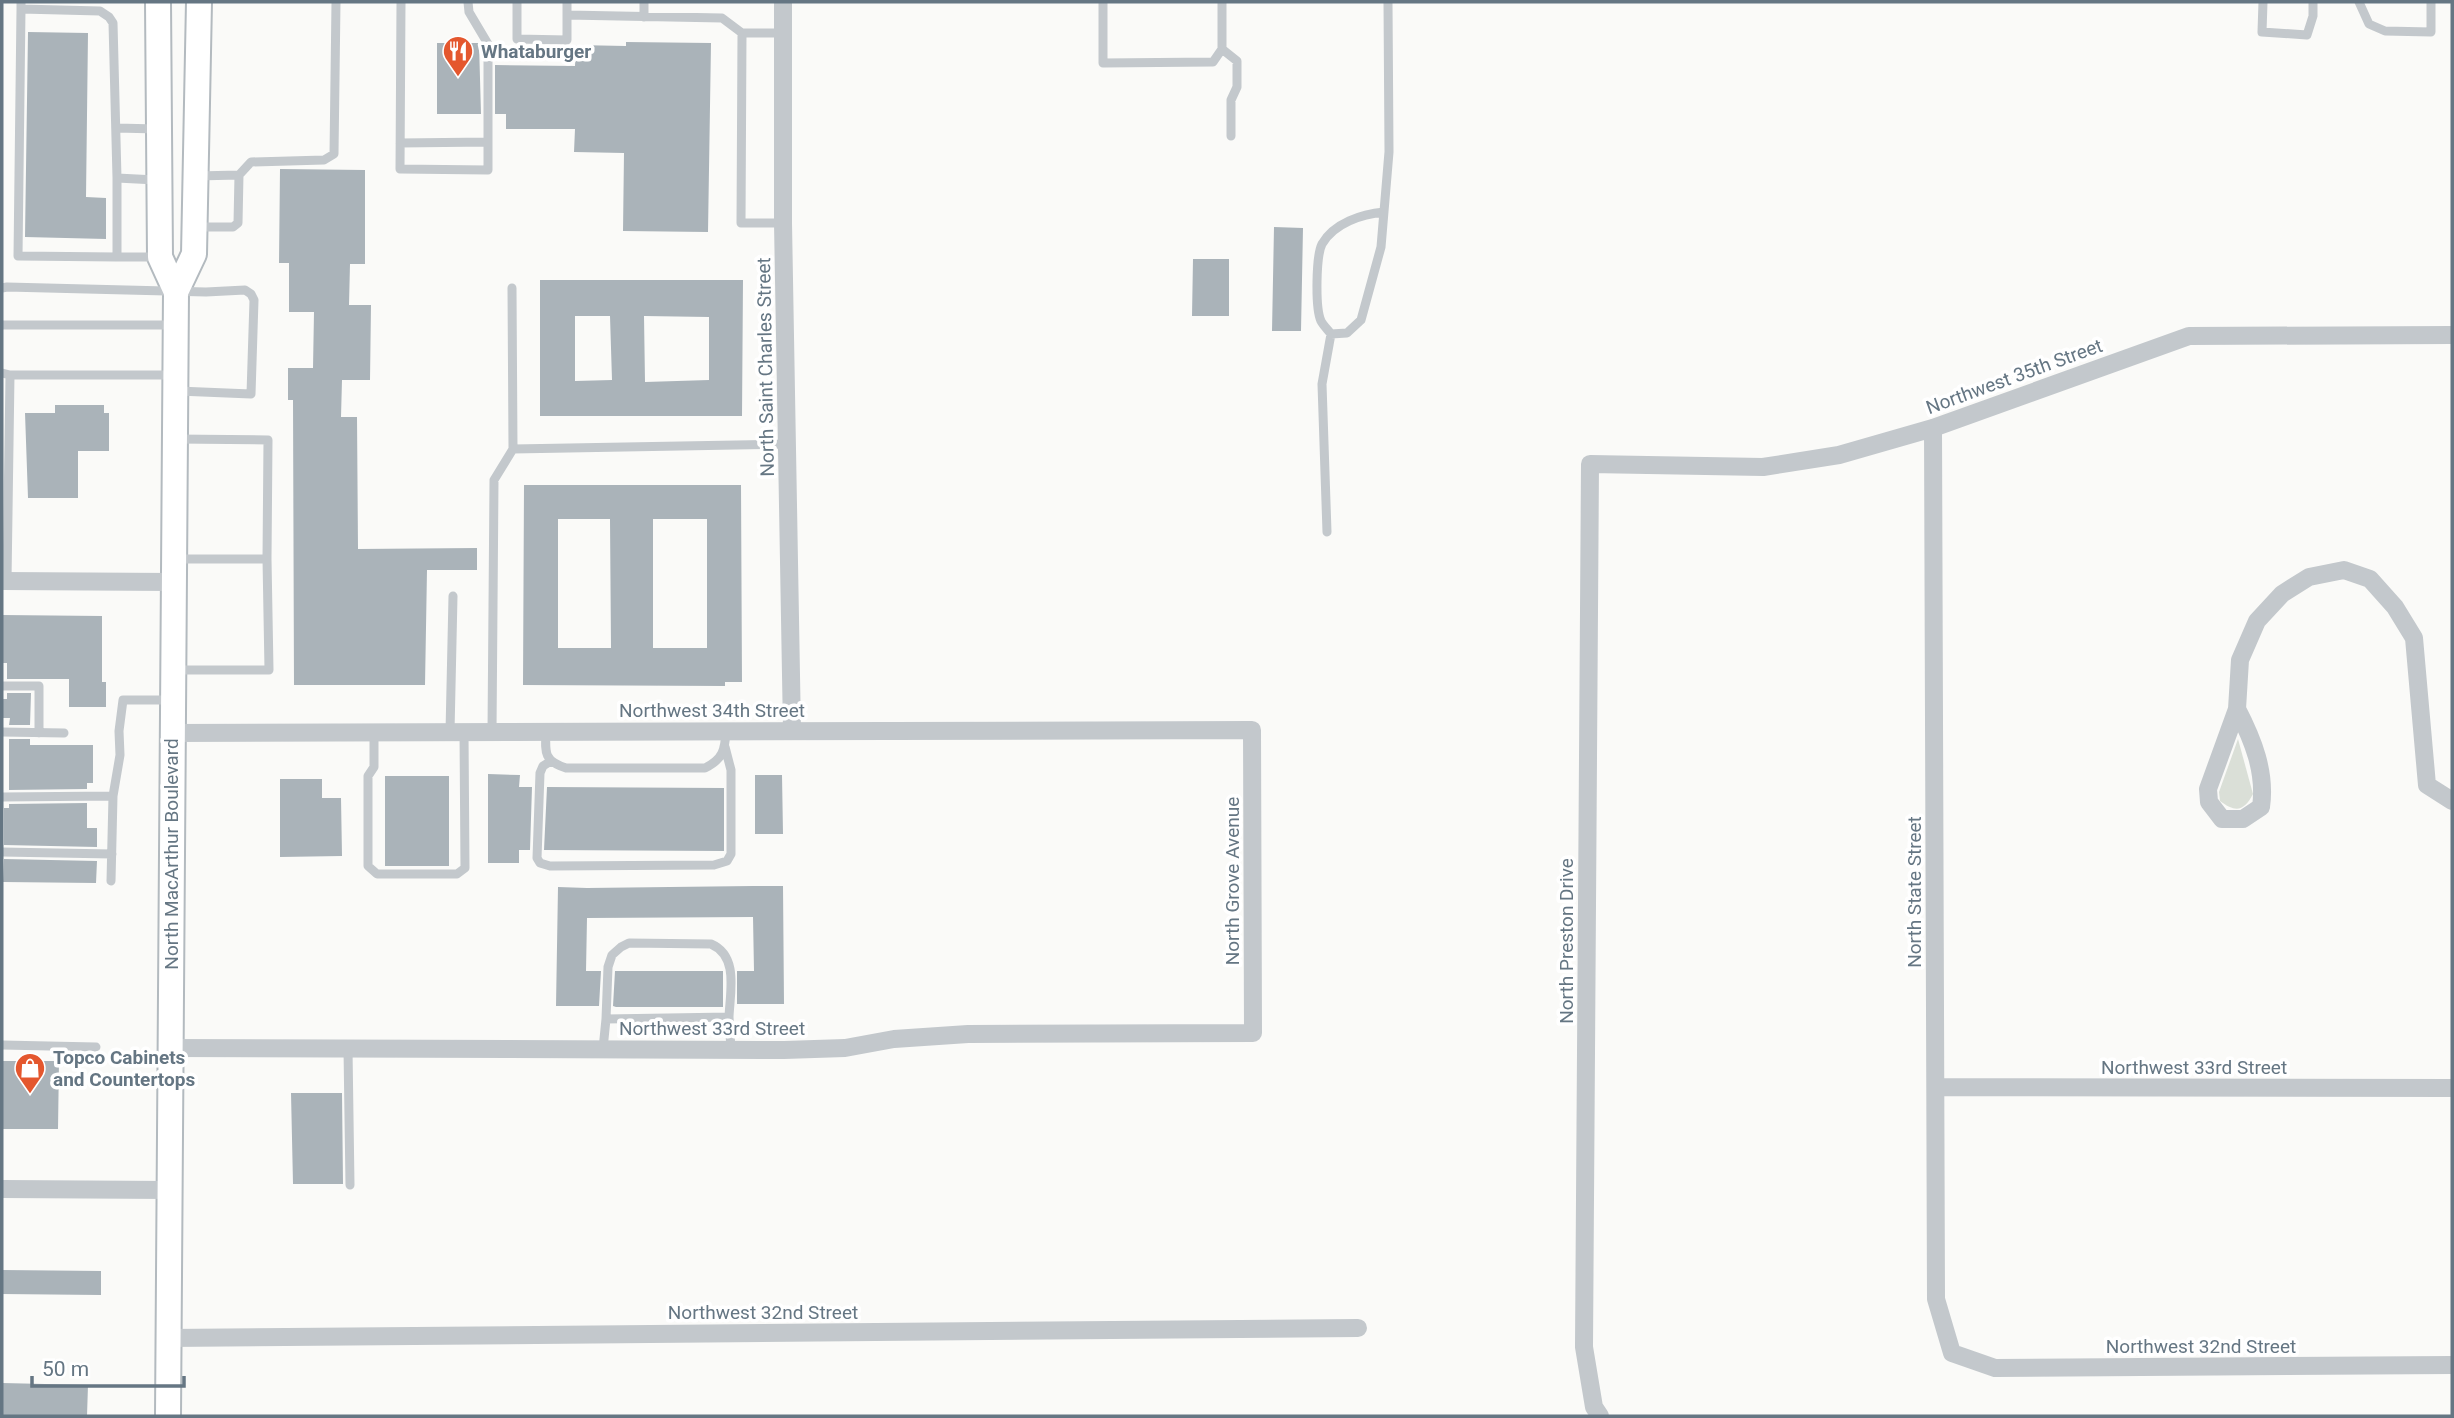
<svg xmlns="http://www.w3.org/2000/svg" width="2454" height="1418" font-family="Roboto,sans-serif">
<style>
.green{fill:#dadfd7}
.building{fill:#aab3b9;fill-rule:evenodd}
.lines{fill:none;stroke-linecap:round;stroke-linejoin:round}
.secondary-casing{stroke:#b3babf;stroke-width:28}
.service{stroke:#c3c8cc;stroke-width:9}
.minor{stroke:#c3c8cc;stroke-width:18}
.secondary{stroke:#fff;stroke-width:24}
.labels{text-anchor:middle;stroke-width:7;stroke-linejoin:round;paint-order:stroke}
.poi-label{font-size:19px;font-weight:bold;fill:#657683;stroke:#fff;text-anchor:start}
.street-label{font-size:19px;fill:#657683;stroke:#fff}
</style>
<rect width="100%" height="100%" fill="#fafaf8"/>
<!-- green -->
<path class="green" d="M2238,739L2253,794C2244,811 2236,813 2220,801L2219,792Z"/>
<!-- building -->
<path class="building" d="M28,32L88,33L86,197L106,198V239L25,237Z
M626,42L711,43L708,232L623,231L624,153L574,152L575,129H506V114H495V65L575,66L576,45L626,46Z
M437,43H479L481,114H437Z
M280,169L365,170V264H350L349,305H371L370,380H342L341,417H357L358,549L477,548V570H427L425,685H294L293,400H288V368H313L314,312H289V263H279Z
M1274,227L1303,228L1301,331H1272Z
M1193,259H1229V316H1192Z
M540,280H743L742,416H540ZM575,316H610L612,380L575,381ZM644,316L709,317V380L645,382Z
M55,405H104V413H109V451H78V498H28L25,413H55Z
M524,485H741L742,682H725V686L523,685ZM558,519H610L611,648H558ZM653,519H707V648H653Z
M2,615L102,616V682H106V707H69V679H7V663H2Z
M7,693H31L30,725H9L10,718H2V699H7Z
M9,739H30V745H93V783H87V789L9,790Z
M488,774L520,775L519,787H532L530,850H519V863H488Z
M755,775H782L783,834H755Z
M385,776H449V866H385Z
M280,779H322V798H341L342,856L280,857Z
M547,787L724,788V851L544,850Z
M87,803V828H97V847L4,845V808H9V804Z
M4,859L97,861L96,883L3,882Z
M753,886H783L784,1004H737V971H754L753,917L587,918L586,971H601L599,1006H556L558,887L587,888Z
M615,971H723V1007H616L613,1006Z
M2,1061H59L58,1129H2Z
M291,1093H342L343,1184H293Z
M2,1270L101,1271V1295L2,1294Z
M2,1383L88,1385L87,1416H2Z"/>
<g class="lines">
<!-- secondary casing -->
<g class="secondary-casing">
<path id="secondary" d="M158,2L160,257L176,292L168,1416
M176,292L194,254L199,2"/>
</g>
<!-- service -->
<path class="service" d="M21,2V9L100,11L109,17L113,23L117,178L156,180
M401,2L400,169L488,170V142
M517,2V39L567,40V2
M1103,2V63L1213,62L1222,49V2
M2263,2L2262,32L2307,35L2313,16V2
M2359,2L2369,24L2385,31L2431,32V2
M21,9L18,256L117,257V178
M567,15L722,18L742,33L741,223H783
M644,17V2
M742,33H783
M1222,49L1237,61V87L1231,100V136
M117,128L157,129
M400,143L488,142V44L469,12L468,2
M239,175L251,162L324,160L334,154L336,2
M196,176L239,175L238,223L233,227H197
M1384,212C1362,214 1334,223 1322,244C1316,256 1315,308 1321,321C1323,325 1328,330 1331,334L1347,333L1361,320L1381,247L1389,152L1388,2
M117,257H157
M2,288L7,287L206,292L245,290L251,294L254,300L251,394L178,391
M2,325H174
M2,373L10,375H173
M513,449L787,444
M1327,532L1322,384L1331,334
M175,559H267L268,440L175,439
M7,581L10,375
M174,670H269L267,559
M2,686H39V733
M2,732L64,733
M374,732V767L368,776V866L377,874H457L465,868L464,732
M450,732L453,596
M492,732L494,480L513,449L512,288
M546,732C545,753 544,761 566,768H705C723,759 725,750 726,731
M551,761L543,766L540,773L537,858L540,863L550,866L714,865L727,861L731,854V770L725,747
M2,797L113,796
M2,852L112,854
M111,881L113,796L120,755L119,731L123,700H170
M606,1019L608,967L612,955L621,947L629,943L711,944C739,956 730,992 729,1017
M2,1045L96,1047
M348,1049L350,1185
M603,1049L606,1019L729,1017L731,1050"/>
<!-- minor -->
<path class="minor" d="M783,2V223L792,731
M1933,428L1936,1299L1952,1353L1995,1368L2452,1365
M2,581L173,582
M2237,709C2253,740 2266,772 2261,807L2243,819H2222L2209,802L2208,789L2237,709L2240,660L2257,621L2282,594L2309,577L2344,570L2370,579L2395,607L2414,638L2427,785L2452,801
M170,1048L784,1050L845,1048L894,1039L968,1034L1253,1033L1252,730L171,733
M1937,1087L2452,1088
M2,1189L169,1190
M168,1338L1358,1328
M1600,1416L1594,1407L1584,1347L1590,464L1763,467L1839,455L1933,428L2189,336L2452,335"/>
<!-- secondary -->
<use href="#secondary" class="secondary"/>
</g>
<!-- icons -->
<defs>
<g id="restaurant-pin" transform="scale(1.575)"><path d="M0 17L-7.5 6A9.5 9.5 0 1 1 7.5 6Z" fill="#e4572e" stroke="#fff"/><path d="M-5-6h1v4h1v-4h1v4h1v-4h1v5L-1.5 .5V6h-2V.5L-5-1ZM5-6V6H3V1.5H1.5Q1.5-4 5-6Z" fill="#fff"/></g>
<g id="shop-pin" transform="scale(1.575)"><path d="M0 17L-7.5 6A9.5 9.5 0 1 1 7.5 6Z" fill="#e4572e" stroke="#fff"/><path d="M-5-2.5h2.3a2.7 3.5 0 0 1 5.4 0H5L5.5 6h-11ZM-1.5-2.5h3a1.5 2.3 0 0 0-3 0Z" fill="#fff"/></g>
</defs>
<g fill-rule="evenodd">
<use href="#restaurant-pin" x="458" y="51"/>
<use href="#shop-pin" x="30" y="1068"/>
</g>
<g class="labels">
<!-- poi labels -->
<g class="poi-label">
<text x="481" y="58">Whataburger</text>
<text x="53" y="1064">Topco Cabinets<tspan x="53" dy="22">and Countertops</tspan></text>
</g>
<!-- street labels -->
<g class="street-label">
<text transform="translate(765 367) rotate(-91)" y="7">North Saint Charles Street</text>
<text transform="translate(2014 376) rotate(-20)" y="7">Northwest 35th Street</text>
<text x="712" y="717">Northwest 34th Street</text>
<text transform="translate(171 854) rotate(-90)" y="7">North MacArthur Boulevard</text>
<text transform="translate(1232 881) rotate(-90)" y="7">North Grove Avenue</text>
<text transform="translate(1914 892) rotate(-90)" y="7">North State Street</text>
<text transform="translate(1566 941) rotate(-90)" y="7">North Preston Drive</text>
<text x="712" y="1035">Northwest 33rd Street</text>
<text x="2194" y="1074">Northwest 33rd Street</text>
<text x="763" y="1319">Northwest 32nd Street</text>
<text x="2201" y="1353">Northwest 32nd Street</text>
</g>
</g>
<!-- border -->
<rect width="2454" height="1418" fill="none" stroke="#657683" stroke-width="7"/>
<!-- scale -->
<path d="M32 1376v10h152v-10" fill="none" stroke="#657683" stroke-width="3.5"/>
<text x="42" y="1376" font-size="21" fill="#657683" stroke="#ffffff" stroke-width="5" paint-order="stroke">50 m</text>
</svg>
